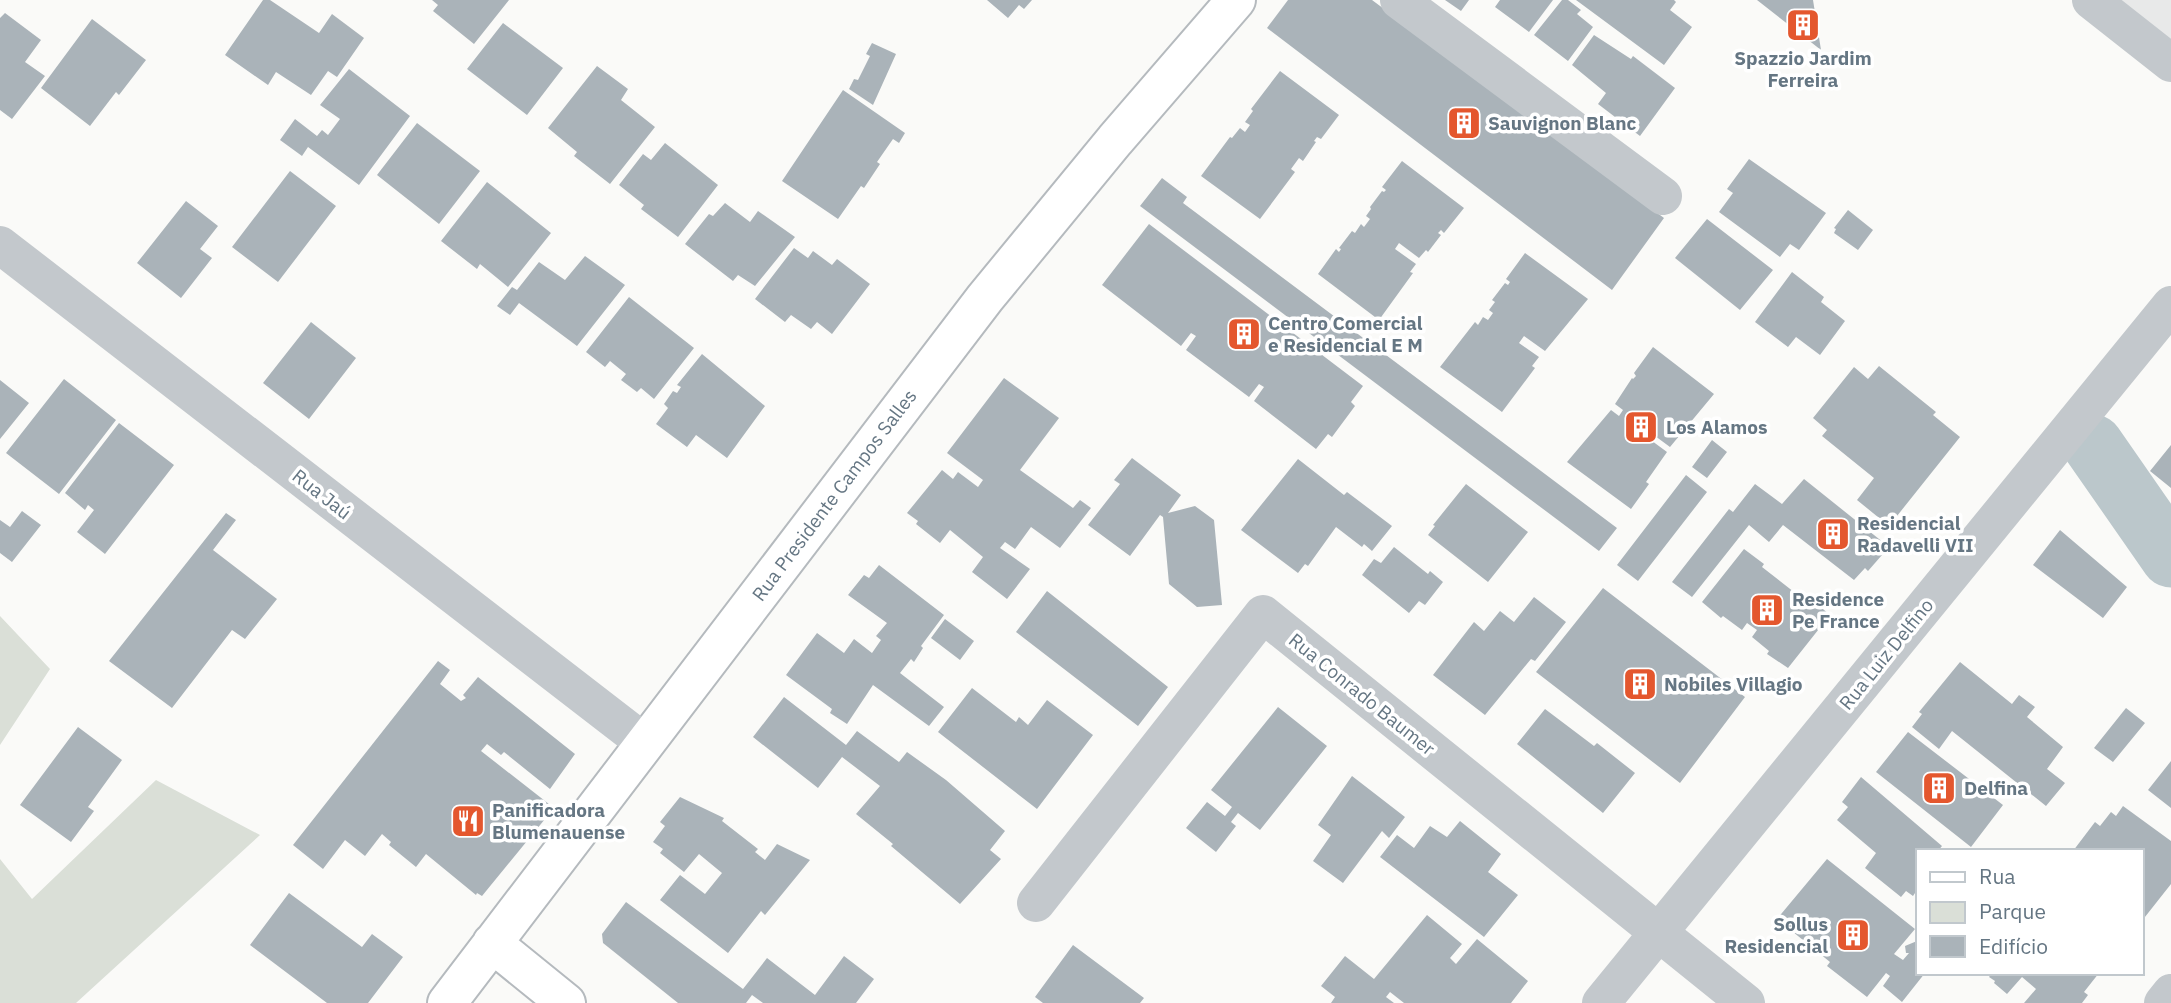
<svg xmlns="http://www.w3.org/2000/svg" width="2171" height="1003" font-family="'IBM Plex Sans',sans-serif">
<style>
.built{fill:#e8e9e9}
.green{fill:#dadfd7}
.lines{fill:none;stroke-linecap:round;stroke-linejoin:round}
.river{stroke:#bbc7cb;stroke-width:61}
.building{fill:#aab3b9}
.major-casing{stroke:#b5babe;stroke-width:42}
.minor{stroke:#c3c8cc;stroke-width:38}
.major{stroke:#fff;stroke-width:38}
.labels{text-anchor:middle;stroke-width:7;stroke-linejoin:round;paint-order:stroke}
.poi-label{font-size:19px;font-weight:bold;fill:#657683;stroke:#fff;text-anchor:start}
.street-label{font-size:19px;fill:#657683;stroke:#fff}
</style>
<rect width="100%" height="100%" fill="#fafaf8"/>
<!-- built -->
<path class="built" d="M2116,0H2171V44Z"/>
<!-- green -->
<path class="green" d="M0,616L50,669L0,745Z
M156,780L260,835L76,1003H0V859L32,899Z"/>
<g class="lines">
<!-- river -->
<path class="river" d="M2093,445L2171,557"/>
</g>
<!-- building -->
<path class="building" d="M263,0H270L319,33L332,14L364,38L337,77L328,71L311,95L276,72L268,85L225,55Z
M432,0H509L474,44L433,11L438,5Z
M987,0H1032L1024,9L1019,5L1008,18Z
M1288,0H1372L1664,218L1612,290L1267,28Z
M1445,0H1469L1461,11Z
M1500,0H1553L1529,32L1495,7Z
M1562,0H1568L1581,10L1577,14L1593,27L1568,61L1534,35Z
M1576,0H1674L1676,2L1670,10L1692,27L1664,65Z
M1757,0H1813L1821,50Z
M5,13L41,40L25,62L45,76L12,119L0,110V18Z
M92,19L146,60L119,95L116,92L90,126L41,88Z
M503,23L563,68L527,115L467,69Z
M1594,35L1631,59L1633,56L1675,88L1640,136L1598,104L1606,93L1572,65Z
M872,43L896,54L873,105L849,89L854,79L858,80L870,56L866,54Z
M597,66L628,89L621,100L655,127L610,184L574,156L577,152L548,128Z
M349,69L410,116L359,185L308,147L302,156L280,140L295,119L317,136L322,130L328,135L340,119L320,105Z
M1280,71L1339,115L1321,139L1317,137L1314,141L1316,142L1303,161L1299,158L1291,169L1295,172L1260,219L1201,176L1230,137L1232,138L1240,128L1245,132L1250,125L1245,122L1253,111L1251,109Z
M843,90L905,133L899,143L893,139L877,162L880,164L864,188L861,186L838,219L782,181Z
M417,123L480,171L439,224L377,175Z
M665,143L718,185L678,237L641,209L644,205L619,185L643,154L651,160Z
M1749,159L1826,213L1799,250L1790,244L1780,257L1719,212L1733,193L1727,189Z
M1402,161L1464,208L1444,233L1441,230L1438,233L1441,235L1428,252L1426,250L1419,258L1399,243L1395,249L1416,264L1410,272L1413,273L1379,320L1318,274L1336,249L1339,252L1341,249L1339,248L1352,231L1355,233L1361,224L1364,227L1370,219L1366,216L1371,209L1370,207L1382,191L1384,192L1386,190L1382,187Z
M290,171L336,206L278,282L232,247Z
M1162,178L1187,197L1183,203L1617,528L1599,551L1140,206Z
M487,182L551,233L508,287L480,264L477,269L441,241Z
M186,201L218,226L200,249L212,258L181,298L137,263Z
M725,203L750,222L758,211L795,237L755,286L738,275L733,281L685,244L709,214L713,216Z
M1848,210L1873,230L1858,250L1834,233L1836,229L1834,228Z
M1707,219L1773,270L1740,310L1675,258Z
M1149,224L1363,386L1351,402L1355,406L1332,437L1328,434L1316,449L1254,401L1264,387L1259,384L1249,397L1186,350L1196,336L1191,333L1181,346L1102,285Z
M794,248L808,258L813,251L832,265L837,259L870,284L832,334L817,322L811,329L791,315L785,322L755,299Z
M1525,253L1588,299L1545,351L1524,336L1519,343L1539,357L1532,366L1535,368L1502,412L1440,367L1475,322L1478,325L1483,317L1488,320L1493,313L1489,310L1495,302L1492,300L1505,283L1508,285L1510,282L1506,279Z
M585,256L625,285L577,346L519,303L510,315L497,306L512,287L517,290L539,262L565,280Z
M1792,272L1824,297L1821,302L1845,321L1820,355L1796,337L1788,347L1755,322Z
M629,297L694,348L654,399L641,388L637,392L621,380L626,374L610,361L605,367L586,352Z
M311,322L356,358L309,419L263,383Z
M1653,347L1714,394L1670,447L1651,433L1648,438L1667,452L1646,482L1649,484L1631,509L1567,462L1611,410L1619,416L1623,410L1615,404L1632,378L1633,379L1636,376L1634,373Z
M702,354L765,406L727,458L696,435L687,447L656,424L668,408L664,404L673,391L677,393L681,387L677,385Z
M1879,366L1936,412L1933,415L1960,437L1889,526L1857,500L1874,478L1822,436L1827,430L1813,418L1854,367L1868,379Z
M1004,378L1059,418L1020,470L1073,508L1080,500L1091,508L1060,548L1031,527L1015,549L1005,542L1000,548L1030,569L1007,599L972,572L983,557L950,530L940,543L916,524L918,521L907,513L942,470L953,479L958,472L978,487L983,480L947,453Z
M64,379L116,420L59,494L6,453Z
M0,380L29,403L0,439Z
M119,423L174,465L105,554L77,532L94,510L88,505L85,510L65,493Z
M1712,440L1727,452L1707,478L1692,467Z
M2171,445V488L2150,471Z
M1132,458L1181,495L1168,513L1195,506L1214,520L1222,605L1197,607L1169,584L1163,517L1160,515L1130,556L1088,525L1120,484L1114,480Z
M1298,459L1344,495L1347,492L1392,526L1372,551L1364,544L1362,547L1336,527L1308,566L1305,564L1298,573L1241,530Z
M1686,475L1707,492L1638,581L1617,565Z
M1804,479L1889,547L1868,571L1865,568L1854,580L1783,525L1769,542L1749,525L1692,597L1672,582L1729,509L1733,512L1755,484L1782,504Z
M1466,484L1528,532L1488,582L1428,535L1435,526L1433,525Z
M22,511L41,525L12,562L0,553V520L10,527Z
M226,513L236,520L213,550L277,599L245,639L232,630L172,708L109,661Z
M2060,530L2127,587L2103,618L2033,565Z
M1394,547L1428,574L1430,571L1443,582L1425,605L1419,601L1409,613L1362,575L1374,559L1381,563Z
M1744,549L1764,564L1762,567L1808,603L1811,599L1830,615L1788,668L1767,654L1769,651L1752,637L1757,630L1747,623L1742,630L1723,616L1721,618L1702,602Z
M879,565L944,615L921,646L923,648L914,662L911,659L900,673L944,707L929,726L873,685L847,724L830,713L832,709L786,675L817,633L844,653L854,639L872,653L881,640L876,636L887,623L848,595L864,575L869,578Z
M1603,588L1745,697L1680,783L1536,672Z
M1047,591L1168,687L1138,726L1016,632Z
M1534,597L1566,622L1535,661L1531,659L1485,715L1433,675L1474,622L1484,631L1500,611L1514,622Z
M945,619L974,641L960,660L931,638Z
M438,661L450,670L440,684L461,701L466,698L463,695L478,677L575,754L550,789L504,752L501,755L487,744L481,751L554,808L482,896L477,893L476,895L426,854L416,867L389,845L391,842L382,834L365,856L345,840L323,869L293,845Z
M1960,662L2012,704L2019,695L2035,707L2027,717L2063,747L2047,769L2065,783L2046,806L1952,731L1939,749L1912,727L1922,714L1919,712Z
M972,688L1016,722L1019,717L1028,725L1047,700L1093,735L1037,809L938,732Z
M784,697L846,745L857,731L899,762L907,752L946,780L1005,831L990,850L1001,859L960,904L891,846L893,844L856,814L880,786L842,757L818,788L753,737Z
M1278,707L1327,746L1260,830L1238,813L1231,822L1236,826L1216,852L1186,828L1207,802L1225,816L1232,807L1211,790Z
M2126,708L2145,723L2113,762L2094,748Z
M1545,709L1594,746L1597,743L1635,773L1603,813L1517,744Z
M78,727L122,760L88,807L94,811L71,842L20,805Z
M1908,732L2003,805L1971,847L1876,772Z
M2171,761V808L2148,790Z
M1352,776L1405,817L1389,838L1382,831L1343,883L1313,861L1331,835L1318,825Z
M1861,777L1942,846L1938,851H1917V890L1913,896L1906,891L1901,897L1865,868L1876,853L1837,820L1848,807L1842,802Z
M680,797L724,818L722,821L758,849L755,852L765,860L777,844L810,860L765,915L761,911L728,953L660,900L680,875L705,894L722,873L699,854L684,872L660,853L663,849L653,842L665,826L660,822Z
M2123,806L2171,841V884L2141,922V851H2073L2095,822L2100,826L2111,812L2116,816Z
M1460,821L1501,854L1488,872L1518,895L1484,937L1380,857L1397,835L1414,848L1430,826L1447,837Z
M1827,859L1915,929L1894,954L1903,960L1909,953H1906L1905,946L1917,941V973H1925L1902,1002L1883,986L1890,976L1886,973L1867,997L1827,966L1830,962L1777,919Z
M289,893L362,947L372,934L403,957L368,1003H327L250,945Z
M626,902L743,989L767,958L815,995L844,956L874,979L856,1003H763L752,995L746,1003H678L603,943L602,934Z
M1427,915L1462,944L1450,958L1456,964L1477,939L1528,981L1511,1003H1404L1390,992L1386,997L1394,1003H1331L1335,997L1321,986L1345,956L1374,979Z
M1073,945L1144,998L1140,1003H1043L1035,997Z
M1992,973H2099L2084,992L2088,995L2082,1003H2024L2036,989L2022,977L2007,994L1994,983L1995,981L1989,977Z"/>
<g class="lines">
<!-- major casing -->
<g class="major-casing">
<path id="major" d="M492,943L566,1003
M447,1003L985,298L1115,140L1236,0"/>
</g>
<!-- minor -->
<path class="minor" d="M1399,0L1663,196
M2091,0L2171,63
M0,245L645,743
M1036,903L1263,614L1746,1003
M1601,1003L2171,305
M2163,1003L2171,993"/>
<!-- major -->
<use href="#major" class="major"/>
</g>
<!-- icons -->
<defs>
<g id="building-square" transform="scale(1.75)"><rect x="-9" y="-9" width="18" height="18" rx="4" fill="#e4572e" stroke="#fff"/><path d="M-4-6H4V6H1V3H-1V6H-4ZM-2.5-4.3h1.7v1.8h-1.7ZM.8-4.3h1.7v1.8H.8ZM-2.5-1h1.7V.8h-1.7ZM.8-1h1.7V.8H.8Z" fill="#fff"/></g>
<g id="restaurant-square" transform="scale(1.75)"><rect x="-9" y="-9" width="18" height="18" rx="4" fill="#e4572e" stroke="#fff"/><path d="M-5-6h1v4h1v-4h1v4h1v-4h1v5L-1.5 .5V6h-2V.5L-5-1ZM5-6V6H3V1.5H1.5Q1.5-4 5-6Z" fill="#fff"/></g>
</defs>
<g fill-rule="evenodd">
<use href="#building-square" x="1803" y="25"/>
<use href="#building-square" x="1464" y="123"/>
<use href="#building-square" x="1244" y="334"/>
<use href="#building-square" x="1641" y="427"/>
<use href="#building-square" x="1833" y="534"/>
<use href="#building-square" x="1767" y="610"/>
<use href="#building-square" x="1640" y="684"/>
<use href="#building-square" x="1939" y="788"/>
<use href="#restaurant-square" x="468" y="821"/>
<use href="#building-square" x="1853" y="935"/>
</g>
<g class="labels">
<!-- poi labels -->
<g class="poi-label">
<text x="1803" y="65" text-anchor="middle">Spazzio Jardim<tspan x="1803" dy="22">Ferreira</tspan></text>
<text x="1488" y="130">Sauvignon Blanc</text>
<text x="1268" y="330">Centro Comercial<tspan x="1268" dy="22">e Residencial E M</tspan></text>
<text x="1666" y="434">Los Alamos</text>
<text x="1857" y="530">Residencial<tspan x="1857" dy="22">Radavelli VII</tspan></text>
<text x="1792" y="606">Residence<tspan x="1792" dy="22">Pe France</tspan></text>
<text x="1664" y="691">Nobiles Villagio</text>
<text x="1964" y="795">Delfina</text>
<text x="492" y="817">Panificadora<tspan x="492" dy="22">Blumenauense</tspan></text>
<text x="1828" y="931" text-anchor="end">Sollus<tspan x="1828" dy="22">Residencial</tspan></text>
</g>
<!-- street labels -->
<g class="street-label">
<text transform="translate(322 494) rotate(38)" y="7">Rua Jaú</text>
<text transform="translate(834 495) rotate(-53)" y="7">Rua Presidente Campos Salles</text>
<text transform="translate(1886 654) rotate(-51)" y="7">Rua Luiz Delfino</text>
<text transform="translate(1362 694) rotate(39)" y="7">Rua Conrado Baumer</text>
</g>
</g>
<!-- legend -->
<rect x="1916" y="849" width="228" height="126" fill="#ffffff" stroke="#c1c8cd" stroke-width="2"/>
<rect x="1930" y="872" width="35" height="10" fill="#ffffff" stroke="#c1c8cd" stroke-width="2"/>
<text x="1979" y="884" font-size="21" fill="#657683">Rua</text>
<rect x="1930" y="902" width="35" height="21" fill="#dadfd7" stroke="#c1c8cd" stroke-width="2"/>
<text x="1979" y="919" font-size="21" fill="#657683">Parque</text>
<rect x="1930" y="936" width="35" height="21" fill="#aab3b9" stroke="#c1c8cd" stroke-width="2"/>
<text x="1979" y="954" font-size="21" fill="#657683">Edifício</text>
</svg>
